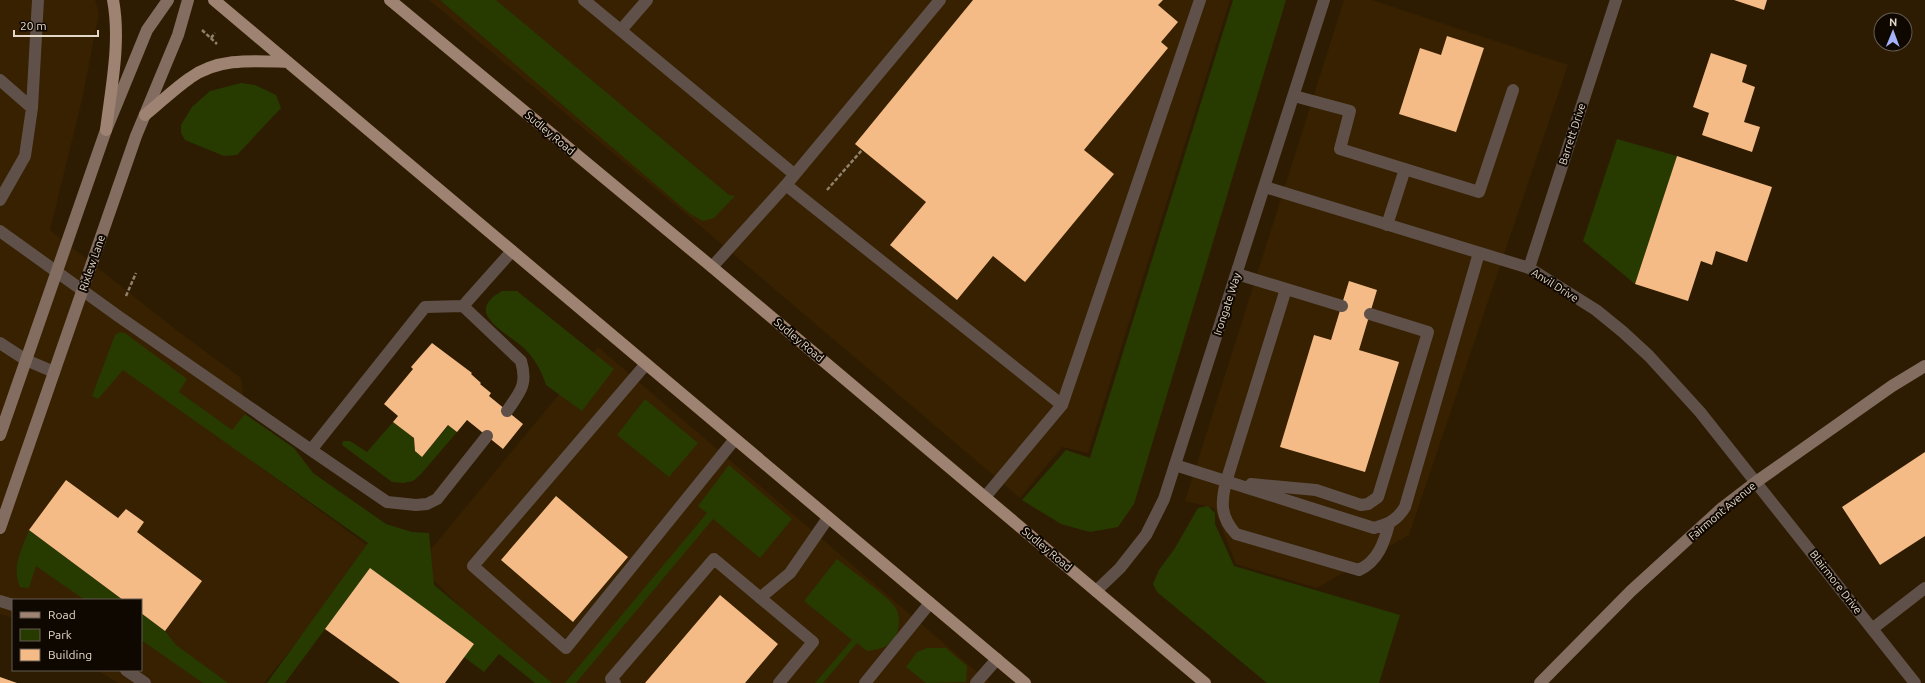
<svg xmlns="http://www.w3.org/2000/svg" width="1925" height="683" font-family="Ubuntu,sans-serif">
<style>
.built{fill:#372100}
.green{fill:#273b00}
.building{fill:#f5bb86}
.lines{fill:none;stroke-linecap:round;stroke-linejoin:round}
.path{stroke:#90816d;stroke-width:2.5;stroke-dasharray:4 2;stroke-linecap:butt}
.lane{stroke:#5f5149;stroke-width:12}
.street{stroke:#5f5149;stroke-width:12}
.secondary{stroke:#836d61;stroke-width:12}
.primary{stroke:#9e8272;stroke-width:12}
.labels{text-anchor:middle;stroke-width:4;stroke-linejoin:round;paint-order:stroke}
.street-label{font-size:11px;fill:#e3d7c8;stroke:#0f0801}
</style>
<rect width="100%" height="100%" fill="#2d1c01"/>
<!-- built -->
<path class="built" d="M0,0H95L99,13L82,100L50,230L179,332L241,378L252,461L371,548L264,683H118L97,670H141V600H13V618L0,614Z
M429,0H1230L1088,453L1062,447L1020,498L692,219Z
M1344,0H1372L1568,65L1409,535L1317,588L1236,564L1214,508L1185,501Z
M598,347L990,683H538L418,565Z"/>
<!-- green -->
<path class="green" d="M440,0H496L729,195L735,196L714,218L703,221L690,214Z
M1233,0H1286L1134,504L1118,527L1090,532L1061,524L1022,500L1066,450L1090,458Z
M241,83L255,85L276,95L281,108L237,155L224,156L185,140L181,133V125L192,107L210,91Z
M1617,139L1677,156L1635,284L1583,241Z
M502,291H517L614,369L582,411L546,385C542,371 534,358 524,348C515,340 488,324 486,312C485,301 494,296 502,291Z
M120,332L125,333L187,379L179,392L232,430L245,414L294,448L313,473L386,524L412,532L429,533L434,585L552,683H535L499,654L484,672L464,657L325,629L285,683H267L368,543L123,370L98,399L92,396L115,335Z
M645,399L698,443L669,477L617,435Z
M393,422L414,438L415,451L422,457L449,425L457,432L421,474L413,481L403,483L392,482L342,445L343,441H350L367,452Z
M729,465L792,519L760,558L713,519L576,683H565L707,513L698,506Z
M1208,506L1215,513V524L1234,566L1400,615L1379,683H1267L1157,592L1153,584L1159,570L1175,548L1198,508Z
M29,530L123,600H85L36,566L29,588L20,587C11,567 22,549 29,530Z
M837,559C848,568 890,598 895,607C900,615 900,624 897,633C893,646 879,650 867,651L857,643L823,683H815L852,640L804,601Z
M141,613L165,631L176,645L228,683H203L141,640Z
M927,648H946L967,666L966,682L926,683L906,667L917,652Z"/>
<!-- building -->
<path class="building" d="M973,0H1163L1158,5L1178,22L1161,42L1168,48L1084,150L1114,174L1025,282L993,256L957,300L890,245L926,202L855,144Z
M1734,0H1767L1764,10Z
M1447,36L1484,48L1456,132L1399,114L1420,48L1441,55Z
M1711,53L1747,65L1742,82L1755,87L1744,122L1760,127L1752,152L1702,135L1709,113L1693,107Z
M1677,156L1772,187L1747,262L1716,251L1712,265L1701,261L1688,301L1635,284Z
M1349,281L1377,290L1359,350L1399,362L1365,472L1280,447L1314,335L1331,340Z
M432,343L472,373L471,374L481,383L480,384L491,393L489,396L523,424L503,449L467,420L457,432L448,425L422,457L415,451L414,438L393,422L398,416L384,404L413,369L411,367Z
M1925,452V536L1880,565L1842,507Z
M66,480L118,518L126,509L144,522L137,532L202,581L165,631L141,613V600H123L29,530Z
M556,496L628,557L573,622L501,560Z
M370,568L474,644L445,683H400L325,629Z
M720,595L778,644L745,683H645Z
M0,677L17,683H0Z"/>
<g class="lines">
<!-- path -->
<path class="path" d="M202,30L217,44
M211,38L215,33
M827,190L862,150
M126,296L136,273"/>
<!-- lane -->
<path class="lane" d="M584,0L794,174
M621,30L647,0
M0,80L32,108L25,156L0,200
M1294,96L1350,111L1340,149L1479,192L1513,90
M32,108L38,0
M786,185L1062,405
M1387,225L1405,169
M0,231L118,316L311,450L425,307L463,306L512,251
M712,267L786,185L940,0
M1237,274L1342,306
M1286,289L1226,482C1221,502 1220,517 1236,534L1359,570C1378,561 1384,543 1389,524
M463,306L521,361C528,385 520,392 507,411
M0,343L26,360L54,372
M646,364L473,566L566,648L735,439
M311,450L387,502L416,505L427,504L437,499L487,436
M1175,465L1374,528C1389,524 1397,520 1405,507L1479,253
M1251,484L1316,490L1361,505L1368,504L1378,497L1428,332L1370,314
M985,497L1062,405L1200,0
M760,598L790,573L828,518
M0,601L13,605
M126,670L145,683
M615,683L611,679L714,559L813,642L779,683
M865,683L930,603
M976,683L997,659"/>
<!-- street -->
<path class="street" d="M1265,187L1529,268L1596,310L1623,332L1649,356L1700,412L1915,683
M1529,268L1616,0
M1096,591L1120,568L1146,535L1164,499L1324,0
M1872,629L1925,588"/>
<!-- secondary -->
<path class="secondary" d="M0,435L106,130L147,30L168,0
M0,528L136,136L178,35L188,0
M1540,683L1631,591L1722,508L1756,482L1892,386L1925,366"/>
<!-- primary -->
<path class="primary" d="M214,0L1025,683
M390,0L712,267L1205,683
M145,115C160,103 174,89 190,78C219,57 255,61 288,62
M106,130C111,88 121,42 113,0"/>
</g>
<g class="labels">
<!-- street labels -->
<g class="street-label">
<text transform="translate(550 133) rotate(40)" y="4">Sudley Road</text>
<text transform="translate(1572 134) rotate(-72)" y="4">Barrett Drive</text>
<text transform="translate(92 263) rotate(-71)" y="4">Rixlew Lane</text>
<text transform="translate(1555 285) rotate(32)" y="4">Anvil Drive</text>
<text transform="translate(1227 304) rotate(-72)" y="4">Irongate Way</text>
<text transform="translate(799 340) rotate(40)" y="4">Sudley Road</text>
<text transform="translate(1722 511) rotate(-40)" y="4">Fairmont Avenue</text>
<text transform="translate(1047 549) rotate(40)" y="4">Sudley Road</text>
<text transform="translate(1836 582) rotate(52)" y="4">Blairmore Drive</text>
</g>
</g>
<!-- legend -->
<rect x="12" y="599" width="130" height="72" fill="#0f0801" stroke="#645b51"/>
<rect x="20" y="612" width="20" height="6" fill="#9e8272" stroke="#645b51"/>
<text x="48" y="619" font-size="12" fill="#e3d7c8">Road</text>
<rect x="20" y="629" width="20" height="12" fill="#273b00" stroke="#645b51"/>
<text x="48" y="639" font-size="12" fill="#e3d7c8">Park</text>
<rect x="20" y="649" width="20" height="12" fill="#f5bb86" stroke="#645b51"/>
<text x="48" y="659" font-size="12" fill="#e3d7c8">Building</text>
<!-- north arrow -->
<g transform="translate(1893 32) rotate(1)"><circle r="19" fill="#0f0801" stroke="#645b51"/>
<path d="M0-3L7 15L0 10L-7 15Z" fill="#a4b2fc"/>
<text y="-6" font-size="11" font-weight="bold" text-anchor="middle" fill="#e3d7c8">N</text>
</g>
<!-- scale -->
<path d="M14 30v6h84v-6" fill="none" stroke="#e3d7c8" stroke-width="2"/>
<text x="20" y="30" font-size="12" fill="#e3d7c8" stroke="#0f0801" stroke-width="3" paint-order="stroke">20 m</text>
</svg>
